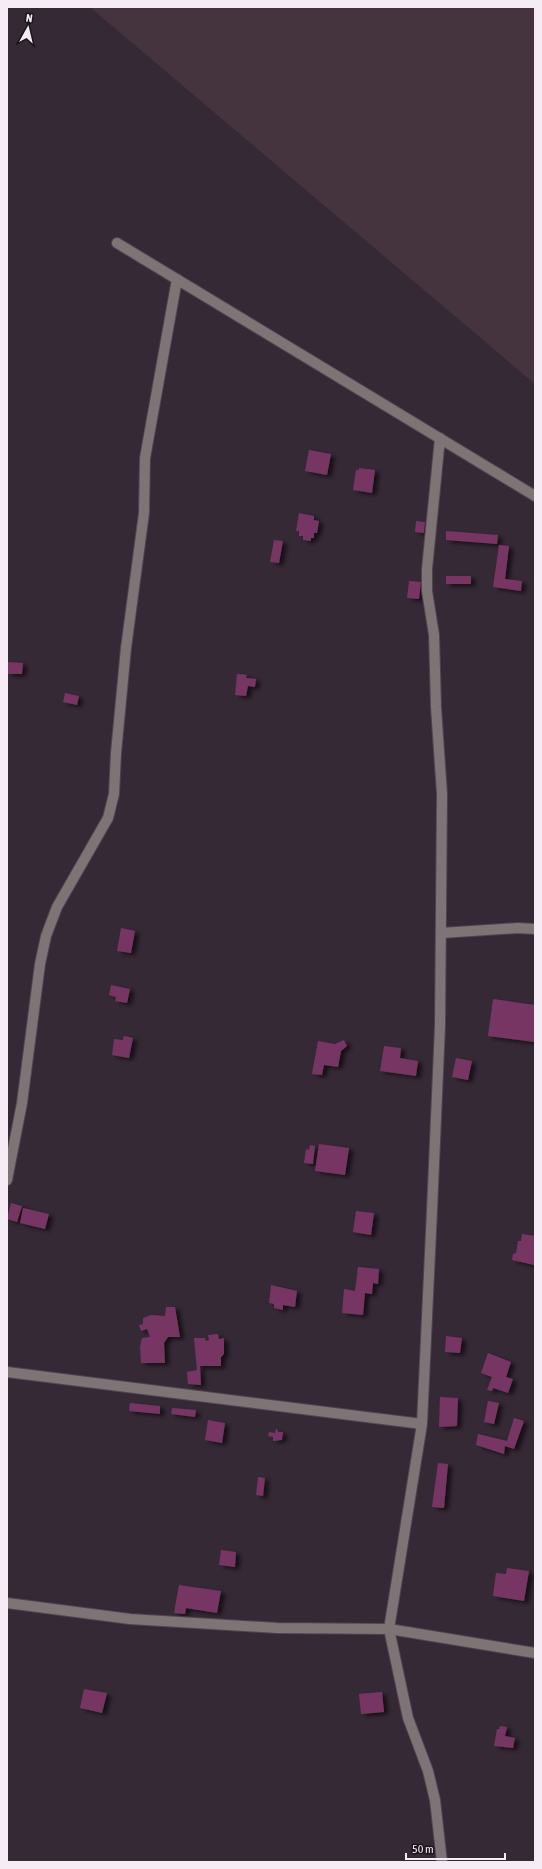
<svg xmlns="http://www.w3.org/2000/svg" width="542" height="1869" font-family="'Asap Condensed',sans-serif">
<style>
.industrial{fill:#45343e}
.building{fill:#773563;filter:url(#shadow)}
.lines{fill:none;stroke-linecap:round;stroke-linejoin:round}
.minor-casing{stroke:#514451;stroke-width:12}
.minor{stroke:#7e7375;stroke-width:10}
</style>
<defs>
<filter id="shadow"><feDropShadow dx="4.5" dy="2.5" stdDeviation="2" flood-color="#0009"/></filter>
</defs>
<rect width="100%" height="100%" fill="#362936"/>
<!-- industrial -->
<path class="industrial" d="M90,7H535V384Z"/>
<!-- building -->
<path class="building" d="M309,450L331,454L327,475L305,471Z
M359,468L375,470L372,493L353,490L356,470H359Z
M299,513L314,516V520L319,521L317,533H314V538H311V541L303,540V536H299V531H296Z
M416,521L425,522L424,533L415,532Z
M446,531L498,535L497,544L446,540Z
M274,540L283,541L279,563L270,562Z
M499,545L509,546L505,579L522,581L521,591L493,587Z
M446,576H471V584H446Z
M409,581L421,582L419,599L407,598Z
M7,662L23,663L22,674H7Z
M237,674L247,675L246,678L256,679L255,687L248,686L246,696L235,695Z
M65,693L79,696L77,705L63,702Z
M121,928L135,931L131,953L117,951Z
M111,985L130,989L127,1003L115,1001L116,997L109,995Z
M493,999L535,1005L534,1042L488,1036Z
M124,1036L133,1038L129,1058L112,1055L114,1039L123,1040Z
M344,1040L347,1046L341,1051L338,1067L324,1065L322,1075L312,1074L318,1041L335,1044Z
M384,1046L401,1048L400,1058L418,1061L416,1076L380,1071Z
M456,1058L472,1061L468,1080L452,1077Z
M319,1144L349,1148L345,1175L315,1171Z
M310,1145L315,1146L313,1164L304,1163L306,1149L309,1150Z
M11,1203L22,1206L17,1222L7,1219Z
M23,1208L49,1214L45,1229L20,1223Z
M356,1211L374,1213L371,1235L353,1232Z
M522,1234L535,1236L534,1265L512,1260L513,1254L516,1253L518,1241H521Z
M358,1267L379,1269L378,1284L373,1283L372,1294L365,1293L363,1315L342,1313L344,1289L355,1291Z
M271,1285L297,1291L295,1307L283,1305V1310L274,1308V1304L269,1303Z
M166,1307H175L180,1337H168L164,1343L165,1363H141L140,1347L142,1338L150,1337L147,1329L141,1331L139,1325L143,1324V1318L151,1315L165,1316Z
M218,1334L219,1339L224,1338V1354L221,1357V1366H200L201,1385L188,1384L187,1372L197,1370L194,1338H205L206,1341L209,1340L208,1335Z
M446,1336L462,1338L460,1353L445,1352Z
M488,1353L511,1362L506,1377L513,1379L508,1393L493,1388L492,1391L487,1390L492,1377L481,1373Z
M440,1397L458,1398L457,1426L439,1427Z
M488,1401L499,1403L494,1424L484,1422Z
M130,1403L160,1406V1414L129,1411Z
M172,1408L196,1410L195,1417L171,1414Z
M514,1418L524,1421L514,1449L505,1446L504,1454L476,1445L478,1434L507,1441Z
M208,1420L225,1423L222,1443L205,1440Z
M276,1429L278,1430V1432H283L282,1440L273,1441V1437L268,1436L269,1432L275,1433Z
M438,1463L448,1464L444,1508L432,1507Z
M258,1477L265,1478L263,1496L256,1495Z
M221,1550L236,1552L235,1567L219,1565Z
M507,1568L529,1571L524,1601L493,1596L496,1573L506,1574Z
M179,1585L221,1591L217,1613L186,1608L185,1614L174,1613Z
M84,1689L107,1693L102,1713L80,1708Z
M382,1692L384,1712L361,1714L359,1694Z
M500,1726L507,1727L505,1736L515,1738L513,1748L494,1746L497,1729H499Z"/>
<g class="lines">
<!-- minor casing -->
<g class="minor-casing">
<path id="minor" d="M117,243L535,496
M440,438L427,569V591L434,635L436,707L442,794L440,1026L432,1210L422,1424L389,1629L408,1718L428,1771L435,1800L442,1862
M441,933L518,928L535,929
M7,1180L22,1103L40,964L46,936L57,907L108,818L114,794L116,753L126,648L144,513L145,458L177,279
M7,1372L422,1424
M7,1603L130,1619L277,1628L389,1629L535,1653"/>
</g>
<!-- minor -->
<use href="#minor" class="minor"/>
</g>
<!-- border -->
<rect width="542" height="1869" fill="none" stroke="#f5ecf5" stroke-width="16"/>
<!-- north arrow -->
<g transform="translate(28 28) rotate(8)" stroke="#1a141a" stroke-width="3" paint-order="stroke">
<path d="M0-3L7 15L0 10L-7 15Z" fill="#f5ecf5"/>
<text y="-6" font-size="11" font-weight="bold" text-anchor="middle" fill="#f5ecf5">N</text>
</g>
<!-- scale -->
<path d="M406 1853v6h99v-6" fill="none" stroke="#f5ecf5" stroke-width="2"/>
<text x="412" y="1853" font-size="12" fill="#f5ecf5" stroke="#1a141a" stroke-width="3" paint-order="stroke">50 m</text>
</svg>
